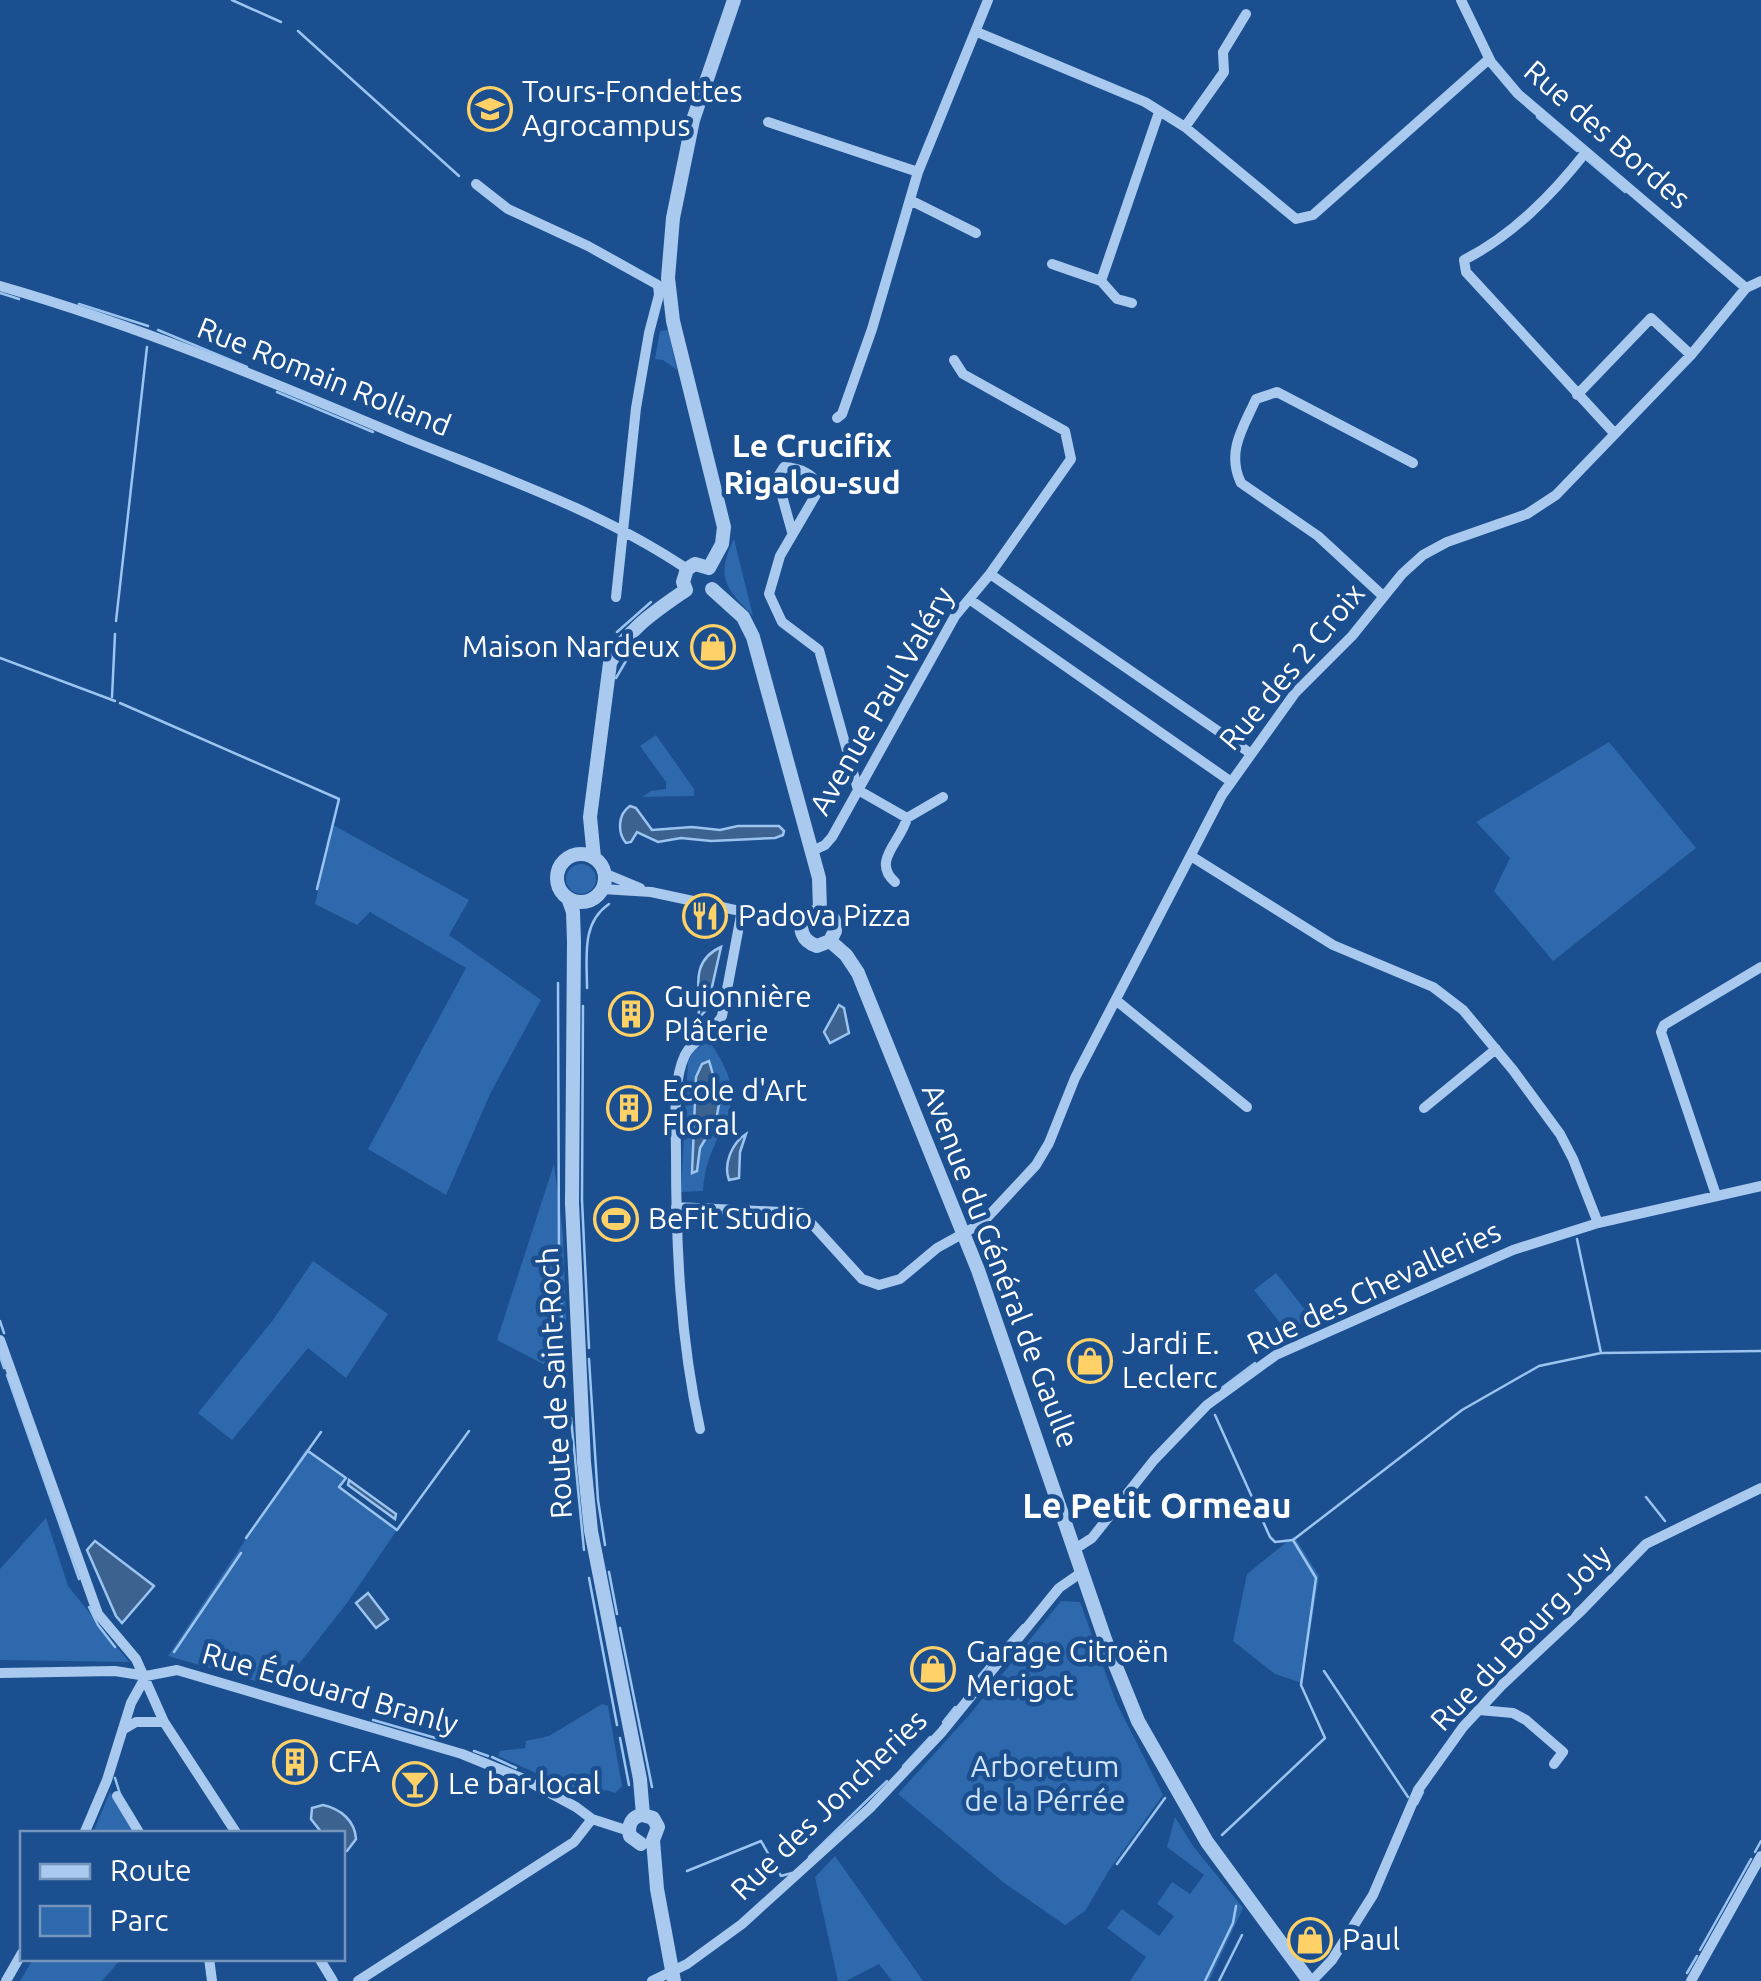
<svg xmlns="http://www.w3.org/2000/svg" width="1761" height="1981" font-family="Ubuntu,sans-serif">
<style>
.green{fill:#2e69ad}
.water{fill:#3c6290;stroke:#9cc4f0;stroke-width:2.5}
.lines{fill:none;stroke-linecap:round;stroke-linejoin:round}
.stream{stroke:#9cc4f0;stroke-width:2.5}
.minor{stroke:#a9c9ee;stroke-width:10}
.tertiary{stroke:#a9c9ee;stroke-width:14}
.labels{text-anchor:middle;stroke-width:9;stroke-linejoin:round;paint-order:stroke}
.poi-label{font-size:30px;fill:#fff;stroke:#1b4f8f;text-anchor:start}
.street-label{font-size:30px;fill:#fff;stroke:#1b4f8f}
.park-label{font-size:30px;fill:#cfe3fa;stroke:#1b4f8f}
.neighbourhood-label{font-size:32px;font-weight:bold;fill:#fff;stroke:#1b4f8f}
.quarter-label{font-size:35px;font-weight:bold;fill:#fff;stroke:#1b4f8f}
</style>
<rect width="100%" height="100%" fill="#1b4f8f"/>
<!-- green -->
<path class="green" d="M668,330L677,370L663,360L655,359L660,331Z
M734,539L753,616C726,588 715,578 734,539Z
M656,735L694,789V796L642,797L651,791L666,789V782L640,746Z
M1609,742L1696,848L1553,961L1494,891L1510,858L1476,822Z
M333,825L469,900L449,935L541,1000L491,1092L446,1195L368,1149L466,968L370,912L357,925L315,904Z
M566 879a15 15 0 1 1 30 0a15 15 0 1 1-30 0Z
M708,1040C762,1113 707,1122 703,1191L681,1192L688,1061L694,1051Z
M554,1164L563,1234L568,1377L497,1340Z
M313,1261L388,1314L346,1378L308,1348L232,1440L198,1413L273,1320Z
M1276,1273L1310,1316L1288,1333L1254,1290Z
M306,1449L346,1478L339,1488L397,1530L347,1603L280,1688L168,1656Z
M46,1518L68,1586L129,1662L0,1660V1569Z
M1294,1536L1319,1576L1302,1683L1275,1674L1233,1641L1247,1574Z
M1061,1601L1080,1602L1116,1702L1163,1795L1110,1869L1085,1911L1065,1925L1003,1882L898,1794L971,1713Z
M602,1704L608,1706L622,1786L615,1793L607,1790L590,1795L576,1791L498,1756L500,1751L525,1748L526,1741L549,1736Z
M110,1792L138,1833H93Z
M1175,1817L1193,1846L1243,1908L1209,1981H1130L1146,1957L1107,1928L1122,1909L1159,1936L1174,1916L1157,1904L1172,1882L1190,1894L1204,1875L1167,1847Z
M835,1856L923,1981H892L879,1964L846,1981H838L815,1877Z
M33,1959V1958L121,1959L102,1981H20Z"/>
<!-- water -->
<path class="water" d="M630,806L636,808L652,830L692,827L720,830L738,826H779L784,831L783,835L775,838L711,841L681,838L658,842L637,832L631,842L626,843C617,832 618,814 630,806Z
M721,947L707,1009L698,1019C703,995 686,963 721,947Z
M839,1005L844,1008L849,1033L830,1043L824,1032Z
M709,1061L720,1098L716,1121L700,1148L697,1171L692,1173L696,1077L702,1064Z
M746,1134L740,1152L739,1178L729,1180C723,1164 732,1143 746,1134Z
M349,1480L396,1514L395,1519L348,1485Z
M95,1541L154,1586L122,1623L116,1616L87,1550Z
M368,1593L388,1619L376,1628L356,1603Z
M323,1805C341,1809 355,1821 356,1839L347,1851L343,1852L342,1834L322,1833L311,1819L312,1808Z"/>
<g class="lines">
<!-- stream -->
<path class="stream" d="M232,0L281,22
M298,31L459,176
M1537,117L1577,151
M1587,160L1625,192
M0,293L19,299
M79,304L148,326
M158,330L247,367
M277,392L373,432
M116,621L147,347
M617,632L651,602
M0,658L115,701
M616,678L637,642
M112,697L115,634
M120,703L339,799L317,889
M558,983L559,1257L564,1368
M587,988C587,957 581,923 609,904
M583,1006L582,1200L589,1348
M1577,1239L1601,1353
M0,1321L4,1333
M0,1356L4,1368
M589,1359L598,1500L605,1545
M7,1375L79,1579
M1219,1390L1255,1363
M1215,1415L1270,1537L1275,1542L1293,1540
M571,1418L584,1550
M308,1451L346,1478L339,1487L397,1530L469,1431
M1646,1497L1665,1521
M246,1538L321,1432
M609,1572L617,1614
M589,1578L617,1725
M89,1607L98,1625L115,1647
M620,1628L652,1787
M1007,1643L1023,1625
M174,1652L241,1553
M1324,1671L1408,1797
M978,1677L1003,1647
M373,1720L439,1739
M943,1722L955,1707
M620,1738L629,1785
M474,1751L488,1756
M492,1757L516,1768
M903,1766L930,1737
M115,1778L120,1794
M1417,1804L1423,1792
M1222,1835L1325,1738L1301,1685L1316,1578L1293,1540L1462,1410L1539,1366L1601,1353L1761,1351
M1755,1852L1761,1841
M809,1857L887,1781
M1117,1864L1165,1798
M687,1871L761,1841L781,1876L792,1873
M1700,1950L1751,1859
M1687,1973L1697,1956
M1205,1981L1233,1923L1236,1906
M1219,1981L1242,1935"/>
<!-- minor -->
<path class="minor" d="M1461,0L1491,62L1518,94L1746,288
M977,32L1145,102L1185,127L1296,219L1313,215L1489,59
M768,122L918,172
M1185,127L1224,72L1223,52L1246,14
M1586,152C1552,195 1513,235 1464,260L1466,272L1615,434
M476,184L508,209L588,246L658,285L659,295L649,333L636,408L616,597
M910,200L976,233
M1052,264L1101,281L1159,112
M1101,281L1117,299L1132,303
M0,286C140,326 272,382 405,438C501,477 601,511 687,569
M1577,395L1651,318L1691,355
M837,418L842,414L872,329L918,172L988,0
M792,532L777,478L784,467C799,468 818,474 818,491L780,556L769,594L782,622L819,650L858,790L907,818L943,797
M990,574L1250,753
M1383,596L1318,536L1241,483C1226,452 1243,428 1256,399L1277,392L1413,463
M969,599L1230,781
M812,851L825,845L832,837L955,616L990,574L1071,459L1065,431L963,374L954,360
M1191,856L1333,945L1433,987L1463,1010L1513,1070L1560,1134L1573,1159L1598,1223
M604,873L640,888
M895,882C871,861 901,842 907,818
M602,889L651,892L801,924
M1117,1001L1247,1107
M1424,1108L1496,1049
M1716,1195L1661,1032L1664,1025L1761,967
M676,1207L802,1213L862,1279L879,1285L900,1279L937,1248L982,1223L1036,1165L1049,1143L1075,1078L1222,795L1295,693L1352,636L1402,574L1423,555L1447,542L1527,514L1556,495L1691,355L1746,288L1761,281
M0,1340L98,1614L136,1659L164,1722L237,1834
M700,1429C680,1338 676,1246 676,1154C676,1124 672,1082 685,1055C693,1039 713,1033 722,1016L742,910
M1075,1549L1092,1538L1154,1460L1207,1405L1276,1355L1513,1250L1598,1223L1761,1186
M0,1673L115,1671L146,1676L177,1670L462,1754L526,1780L576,1807L592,1819L629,1831
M1479,1710L1513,1713L1526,1720L1563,1752L1554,1764
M124,1729L136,1722H164
M117,1796L140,1834
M84,1834L107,1780L131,1703L146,1676
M209,1958L212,1981
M319,1958L333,1981
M6,1981L22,1953
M358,1981L574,1842L592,1819
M652,1981L687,1964L742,1924L870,1808L941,1733L1059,1588L1082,1572
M1312,1981L1332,1960L1373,1895L1418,1790L1463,1727L1501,1686L1582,1610L1646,1544L1761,1488
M1691,1981L1761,1856"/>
<!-- tertiary -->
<path class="tertiary" d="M709,568L722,544L724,527L673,321L668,278L673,218L693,120L734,0
M712,589L743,617L753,637L819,878L820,910
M686,590L683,582L687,569L695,564L709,568
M557 878a24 24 0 1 1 48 0a24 24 0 1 1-48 0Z
M594,858L590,817L610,663C626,630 657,610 686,590
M568,898L573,912L574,942L572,1203L584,1462L591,1531L640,1779L643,1815
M820,910L806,915C797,928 802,941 817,946L830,941
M820,910L834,920L835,931L830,941
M830,941L846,955L858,973L978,1270L1106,1642L1138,1721L1207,1842L1309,1981
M643,1815L653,1818L658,1827L653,1840L657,1889L674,1981
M641,1844L630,1836C627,1825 632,1816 643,1815"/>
</g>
<!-- icons -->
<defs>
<g id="school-ring" transform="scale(2.25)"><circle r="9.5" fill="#1b4f8f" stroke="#ffd166" stroke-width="1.5"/><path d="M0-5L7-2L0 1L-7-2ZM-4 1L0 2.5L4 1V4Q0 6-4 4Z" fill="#ffd166"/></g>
<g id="shop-ring" transform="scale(2.25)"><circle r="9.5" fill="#1b4f8f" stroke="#ffd166" stroke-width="1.5"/><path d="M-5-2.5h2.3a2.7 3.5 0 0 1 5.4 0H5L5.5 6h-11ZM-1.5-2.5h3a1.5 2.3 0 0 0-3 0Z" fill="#ffd166"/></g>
<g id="restaurant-ring" transform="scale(2.25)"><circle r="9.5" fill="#1b4f8f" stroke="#ffd166" stroke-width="1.5"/><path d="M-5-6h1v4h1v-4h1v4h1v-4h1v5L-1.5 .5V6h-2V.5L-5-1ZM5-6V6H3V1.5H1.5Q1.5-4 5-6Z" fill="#ffd166"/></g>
<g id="building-ring" transform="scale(2.25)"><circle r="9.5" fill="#1b4f8f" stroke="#ffd166" stroke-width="1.5"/><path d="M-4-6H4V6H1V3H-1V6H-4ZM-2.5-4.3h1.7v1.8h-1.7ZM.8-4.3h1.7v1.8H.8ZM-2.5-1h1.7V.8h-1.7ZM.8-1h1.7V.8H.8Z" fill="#ffd166"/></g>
<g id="stadium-ring" transform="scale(2.25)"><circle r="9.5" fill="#1b4f8f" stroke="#ffd166" stroke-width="1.5"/><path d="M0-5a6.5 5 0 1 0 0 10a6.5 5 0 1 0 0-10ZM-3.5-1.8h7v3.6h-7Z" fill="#ffd166"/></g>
<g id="bar-ring" transform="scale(2.25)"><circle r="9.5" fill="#1b4f8f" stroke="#ffd166" stroke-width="1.5"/><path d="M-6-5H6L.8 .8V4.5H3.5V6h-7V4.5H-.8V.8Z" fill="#ffd166"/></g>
</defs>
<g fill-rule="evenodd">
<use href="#school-ring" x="490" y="109"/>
<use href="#shop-ring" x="713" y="647"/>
<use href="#restaurant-ring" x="705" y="916"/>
<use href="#building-ring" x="631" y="1014"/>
<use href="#building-ring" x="629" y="1108"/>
<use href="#stadium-ring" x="616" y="1219"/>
<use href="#shop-ring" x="1090" y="1361"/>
<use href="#shop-ring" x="933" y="1669"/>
<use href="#building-ring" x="295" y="1762"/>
<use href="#bar-ring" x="415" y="1784"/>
<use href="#shop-ring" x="1310" y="1940"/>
</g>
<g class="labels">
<!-- poi labels -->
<g class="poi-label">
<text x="522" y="102">Tours-Fondettes<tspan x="522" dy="34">Agrocampus</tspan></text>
<text x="680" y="657" text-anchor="end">Maison Nardeux</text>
<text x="738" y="926">Padova Pizza</text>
<text x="664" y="1007">Guionnière<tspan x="664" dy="34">Plâterie</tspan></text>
<text x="662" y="1101">Ecole d'Art<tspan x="662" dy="34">Floral</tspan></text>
<text x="648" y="1229">BeFit Studio</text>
<text x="1122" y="1354">Jardi E.<tspan x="1122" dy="34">Leclerc</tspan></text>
<text x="966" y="1662">Garage Citroën<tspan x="966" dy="34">Merigot</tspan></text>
<text x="328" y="1772">CFA</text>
<text x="448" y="1794">Le bar local</text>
<text x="1342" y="1950">Paul</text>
</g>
<!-- street labels -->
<g class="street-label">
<text transform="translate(1607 135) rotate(41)" y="10">Rue des Bordes</text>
<text transform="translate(324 377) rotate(22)" y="10">Rue Romain Rolland</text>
<text transform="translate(1292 667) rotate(-50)" y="10">Rue des 2 Croix</text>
<text transform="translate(882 701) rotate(-60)" y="10">Avenue Paul Valéry</text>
<text transform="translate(1000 1266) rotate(69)" y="10">Avenue du Général de Gaulle</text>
<text transform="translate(1374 1288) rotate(-25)" y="10">Rue des Chevalleries</text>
<text transform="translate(555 1383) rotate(-93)" y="10">Route de Saint-Roch</text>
<text transform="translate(1521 1638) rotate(-46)" y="10">Rue du Bourg Joly</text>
<text transform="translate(330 1689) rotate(16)" y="10">Rue Édouard Branly</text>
<text transform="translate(829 1805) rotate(-44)" y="10">Rue des Joncheries</text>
</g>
<!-- park labels -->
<g class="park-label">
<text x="1045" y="1777">Arboretum<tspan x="1045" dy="34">de la Pérrée</tspan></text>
</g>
<!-- neighbourhood labels -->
<g class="neighbourhood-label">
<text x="812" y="457">Le Crucifix<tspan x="812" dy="37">Rigalou-sud</tspan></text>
</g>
<!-- quarter labels -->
<g class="quarter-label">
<text x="1157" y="1518">Le Petit Ormeau</text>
</g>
</g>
<!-- legend -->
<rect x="20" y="1831" width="325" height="130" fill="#1b4f8f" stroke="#7695bc" stroke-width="2.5"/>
<rect x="40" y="1864" width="50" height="15" fill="#a9c9ee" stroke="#7695bc" stroke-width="2.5"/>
<text x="110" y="1881" font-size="30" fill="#ffffff">Route</text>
<rect x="40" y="1906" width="50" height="30" fill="#2e69ad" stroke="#7695bc" stroke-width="2.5"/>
<text x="110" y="1931" font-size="30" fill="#ffffff">Parc</text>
</svg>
